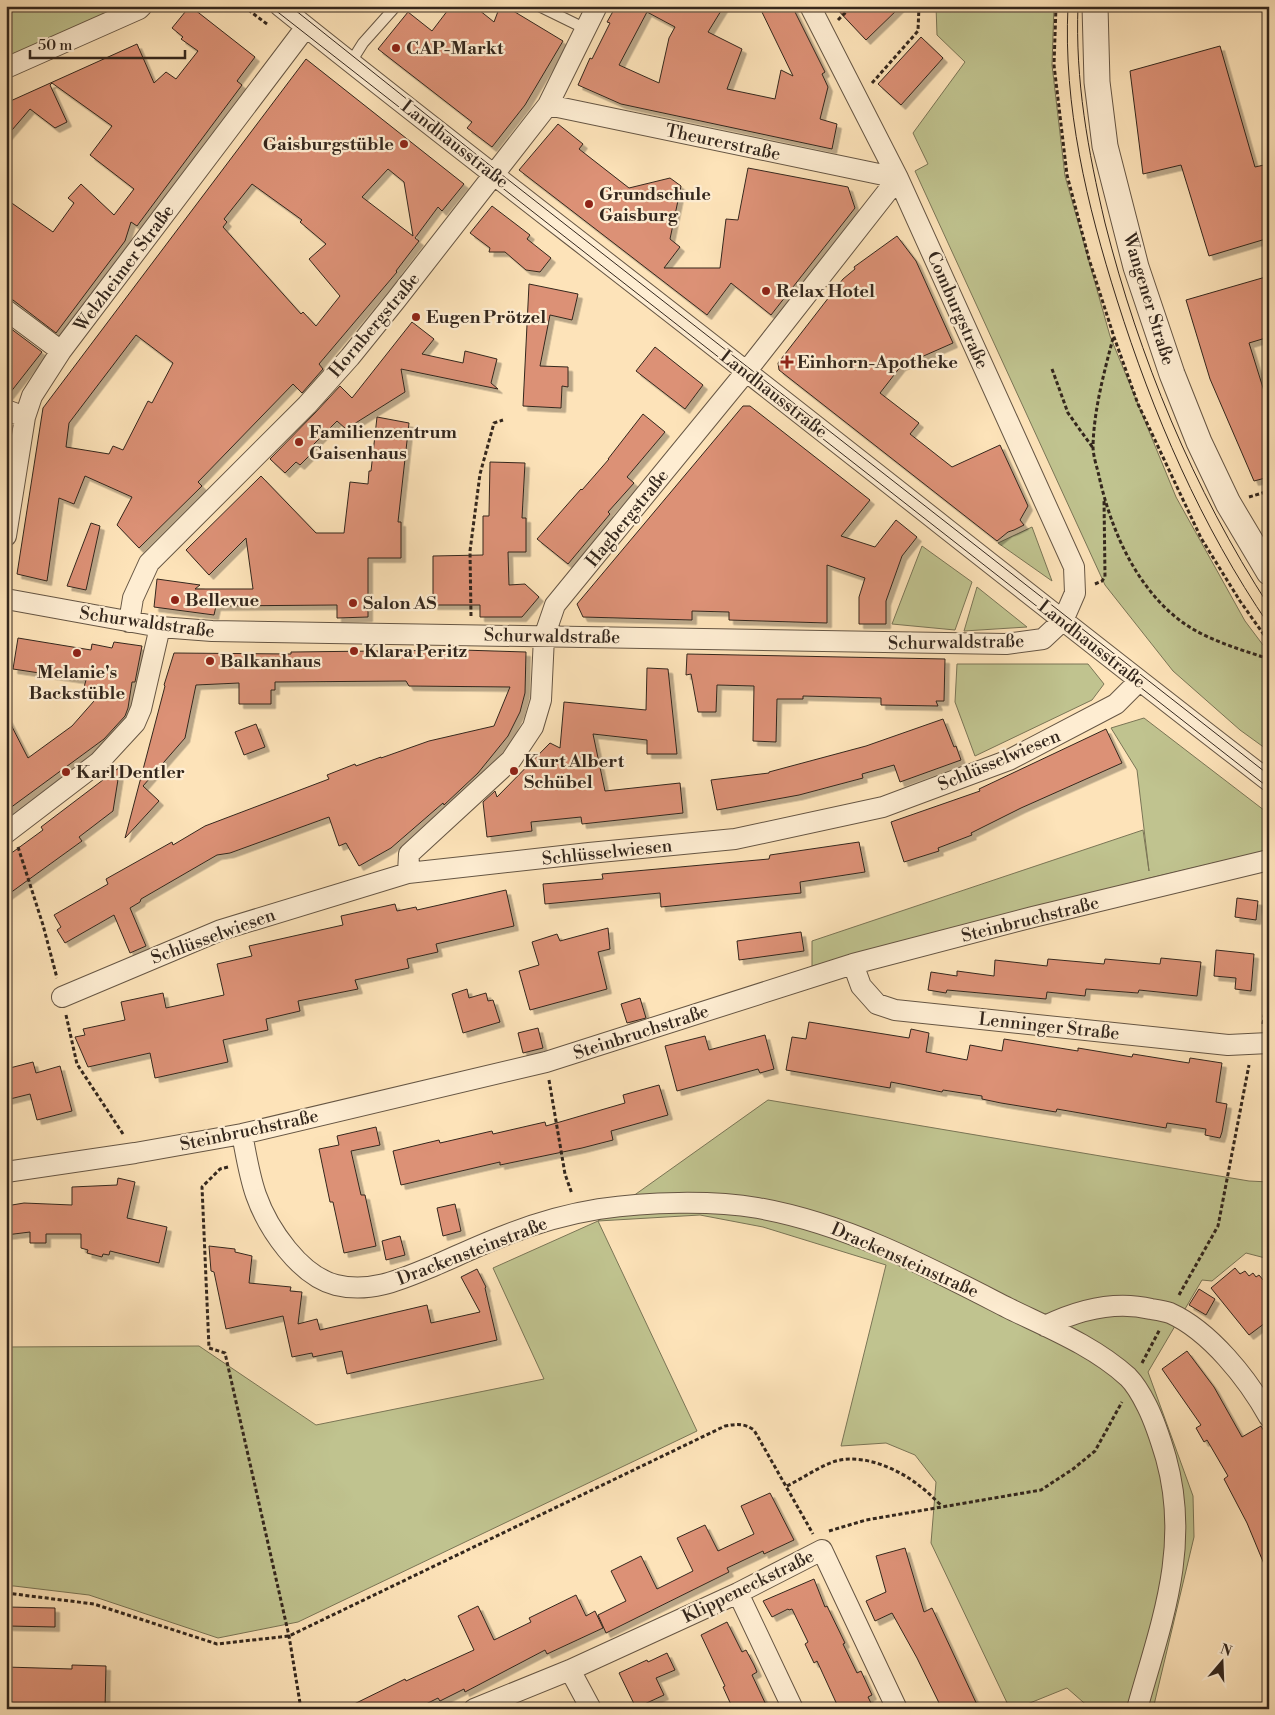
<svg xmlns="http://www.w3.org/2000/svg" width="1275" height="1715" font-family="'Libre Bodoni',serif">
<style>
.green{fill:#c0c38f;stroke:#7a7556}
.building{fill:#dc9176;stroke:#34271d;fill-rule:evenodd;filter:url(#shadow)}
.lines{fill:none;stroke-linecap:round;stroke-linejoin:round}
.service-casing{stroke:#665644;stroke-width:12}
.minor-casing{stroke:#665644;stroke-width:22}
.tertiary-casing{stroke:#665644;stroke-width:27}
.path{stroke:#34271d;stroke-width:3;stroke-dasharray:4 2.5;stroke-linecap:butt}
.service{stroke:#feedd2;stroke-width:10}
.minor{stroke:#feedd2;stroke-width:20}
.tertiary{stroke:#feedd2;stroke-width:25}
.tram{stroke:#34271d;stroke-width:1}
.poi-dot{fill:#8f2418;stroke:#feedd2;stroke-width:2}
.labels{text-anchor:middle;stroke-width:4.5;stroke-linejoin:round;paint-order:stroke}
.poi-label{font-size:18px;font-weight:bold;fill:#34271d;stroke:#feedd2;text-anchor:start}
.street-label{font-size:18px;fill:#34271d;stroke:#feedd2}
</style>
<defs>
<filter id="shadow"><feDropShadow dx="4.5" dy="4.5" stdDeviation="0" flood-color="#0004"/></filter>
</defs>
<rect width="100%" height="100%" fill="#fde3b9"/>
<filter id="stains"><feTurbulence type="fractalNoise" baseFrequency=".004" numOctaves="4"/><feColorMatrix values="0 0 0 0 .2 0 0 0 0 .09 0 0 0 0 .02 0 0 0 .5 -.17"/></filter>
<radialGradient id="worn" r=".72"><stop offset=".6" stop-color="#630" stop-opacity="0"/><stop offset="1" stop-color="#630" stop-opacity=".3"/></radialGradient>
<!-- green -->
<path class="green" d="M6,6H122L6,58Z
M936,6H1054L1052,65L1065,176L1110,336L1176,497L1245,621L1269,653V751L1240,730L1173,671L1105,585L915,171L928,164L913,133L965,62L937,35Z
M1032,527L1052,581L998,543Z
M922,546L972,582L955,630L892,624Z
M977,587L1027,627L964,631Z
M957,664H1088L1104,684L1092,700L975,756L955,702Z
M1144,718L1269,814V850L1150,878L812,966V941L1143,830L1149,871L1137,770L1111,728Z
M768,1100L1249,1181L1269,1182V1259L1246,1253L1212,1281L1202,1280L1148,1372L1193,1496L1194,1537L1153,1709H1091L1067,1688L1015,1709H1010L931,1543L936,1482L915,1455L886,1443L841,1446L886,1265L763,1227L700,1215L598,1221L697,1431L298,1622L218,1638L89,1595L14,1586H6V1347L199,1346L316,1425L544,1379L493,1268L598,1221Z"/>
<!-- building -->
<path class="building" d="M190,6L255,57L237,81L242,85L137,226L131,222L125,241L56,333L13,300L6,298V199L53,232L74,203L68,198L81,184L114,215L134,189L90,155L112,126L52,83L50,85L67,122L55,128L30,109L6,137V103L137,44L154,83L166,72L176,79L198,51L181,39L183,37L172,28Z
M451,6H474L494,22L500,6H505L563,41L525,105L492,147L467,128L472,122L378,49L408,12L432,31Z
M616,6H724L708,32L742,49L727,89L775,99L781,70L793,76L759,6H792L825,72L822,74L828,87L820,119L837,124L832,149L621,104L578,85L590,58L592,59L610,23L607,22ZM647,12L675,27L669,38L659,83L619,65Z
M834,6H901L866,40Z
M921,37L943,58L901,105L878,84Z
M1220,46L1255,167L1264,165L1269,181V238L1209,256L1181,165L1143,174L1130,71Z
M306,59L464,184L442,211L438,207L415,238L419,241L396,271L397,272L319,364L323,369L302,393L293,384L198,482L202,486L139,548L117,525L132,497L85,476L74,504L59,498L47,581L17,574L43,408ZM388,169L404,182L413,236L362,197ZM252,184L302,220L300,222L326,244L309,259L340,296L316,326L303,312L301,314L223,227L227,222L224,219ZM136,335L173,363L152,403L148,401L123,450L113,446L109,454L66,447L69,423Z
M558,124L583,144L579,149L629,188L670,178L681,186L670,239L680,247L664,268H720L726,219L738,220L748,168L848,187L855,208L771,315L731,283L707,315L519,170Z
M492,206L530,235L527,239L551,258L540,272L526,270L505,252H489L490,248L470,233Z
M897,236L916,261L953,343L901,366L880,393L919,423L910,434L952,467L1000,445L1028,506L1020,520L1024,525L1014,530L1008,532L997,541L779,370L778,363L843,279L855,269L854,267Z
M1269,276V337L1249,343L1269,407V477L1254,481L1210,379L1186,300Z
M529,284L578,294L572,320L550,315L540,366L568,367V387L562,386L561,408L523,406Z
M412,322L434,339L422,354L463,363L465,351L497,359L491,383L498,389L401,369L405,392L346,429L337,421L308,450L311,454L300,465L296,462L285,473L270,459L315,413L340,386L352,398Z
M6,325L42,352L6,398Z
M655,347L703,385L685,409L636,371Z
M743,406H750L870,500L841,536L875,547L896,520L917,537L902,556L886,601V624H859V597L865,578L827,565V623L729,620V612L692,611V620L583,617L577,604Z
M643,414L665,432L627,477L634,483L608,512L610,514L568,564L537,539L581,489L582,490L609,459H608Z
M377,417L409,423L398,522H401V558H368V617L337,618V605L216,606L214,615L154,607L157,579L200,585L195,589H253L246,538L209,575L186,550L261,476L316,533H344L350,482L368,484L369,471H371Z
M490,462L525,463L522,518H526V552H508L509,585L525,584L539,597L522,617H480V605H433V556L483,555V516H489Z
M91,523L100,526L86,590L67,586Z
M18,638L91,650L92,644L112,648L114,642L142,646L135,682H132L128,708L125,716L104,739L6,811V715L28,758L72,726L94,701L83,691L86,680L13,669Z
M462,650L526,652L525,693L520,712L508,736L478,773L444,805L443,803L391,848L359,866L346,843L339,846L329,817L230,853L217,855L141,899L140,902L130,908L146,946L130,953L114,915L65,943L57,930L61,927L54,915L108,884L106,879L172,842L173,845L205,826L329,779L327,775L355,764L356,766L381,757V758L429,741L494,726L510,687L409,686L406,681L275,682V690H271V704H239V683L196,685L185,738L143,786L159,801L125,838L165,686L164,685L174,653L291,654V652Z
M687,654L945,659L944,701H936L938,706L881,705V698L803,696V699H777L776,742L753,741L754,686L717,685L716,712H698L691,674L686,675Z
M647,668L668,669L677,754H647V740L593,734L605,791L680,783L683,813L582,824L581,817L531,822L532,831L487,837L483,802L495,791L497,797L550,743L560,748L564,702L646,710Z
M943,719L954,747L956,746L961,760L900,782L894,765L862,774L863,778L799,795L717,810L711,780L769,773V772L866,746Z
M256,724L265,747L244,755L235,732Z
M1106,729L1122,763L1021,808L971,833L972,835L938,848L939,851L904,862L891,822L980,791L979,789Z
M120,767L113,811L79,837L82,841L6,896V857L43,830L41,827Z
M859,842L865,872L800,882L801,893L661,907L660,893L545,904L543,884L603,879L602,874L769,859L770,855Z
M506,890L514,926L436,944L438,952L407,959L409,968L355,980L358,989L298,1001L300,1011L266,1019L268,1030L223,1040L228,1062L155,1078L150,1053L88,1067L75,1037L85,1035L83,1029L125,1020L121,1002L163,993L166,1008L224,995L217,964L252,956L249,946L343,925L341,916L395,904L397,911L416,907L417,910Z
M1237,898L1258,901L1256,920L1235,917Z
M608,928L610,949L598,952L607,989L530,1010L519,971L539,965L532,942L557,934L560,941Z
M801,932L804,951L739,960L737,941Z
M1216,950L1254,954L1251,991L1235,989L1236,978L1214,976Z
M1161,958L1201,962L1197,996L1139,990L1138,993L1086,989L1085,996L1047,992L1046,999L947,990L946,993L928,990L931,972L957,976V971L994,976L995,960L1047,966L1048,959L1104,964L1105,959L1160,964Z
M467,989L469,998L486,993L488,1001L493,1000L500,1022L463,1033L452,994Z
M640,998L646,1018L627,1023L621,1004Z
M809,1022L909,1038L911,1029L929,1033L926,1052L967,1060L970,1045L1002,1051L1004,1039L1078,1051V1048L1132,1057L1133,1054L1189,1063L1190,1058L1222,1063L1216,1102L1227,1104L1222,1132L1220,1138L1205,1135L1206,1129L1167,1123L1166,1128L1057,1109L1056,1112L1001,1103L982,1099V1096L943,1090L942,1092L891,1082L890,1088L786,1070L792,1037L806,1039Z
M538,1028L543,1048L523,1053L518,1033Z
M765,1035L774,1069L760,1073L758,1069L677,1091L665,1046L705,1036L709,1050Z
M33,1062L36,1073L60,1066L72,1111L37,1120L30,1094L6,1100V1069Z
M659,1085L668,1115L611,1131L613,1140L582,1148L500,1165V1162L401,1185L393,1151L439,1140L440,1143L492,1131L493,1134L545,1122L546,1126L625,1103L623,1095Z
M376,1127L380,1145L351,1151L361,1195H365L376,1246L344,1253L333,1202H330L319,1149L339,1145L337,1136Z
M118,1178L135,1182L127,1218L167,1227L159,1263L110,1251L109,1255L103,1254L102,1257L87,1253L88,1250L81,1248V1234H46V1243H30V1232L6,1235V1206L24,1203L72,1205V1187L117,1185Z
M455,1204L461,1231L443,1236L437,1208Z
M400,1236L405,1255L386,1260L382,1241Z
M209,1246L235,1249V1252L252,1256L249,1283L291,1287L290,1291L302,1292L298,1324L317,1319L320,1330L427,1305L431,1323L480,1312L461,1277L477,1269L486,1287L485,1288L497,1340L347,1374L342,1351L313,1357L312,1353L292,1357L283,1316L226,1329L214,1272L211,1271Z
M1235,1268L1240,1274L1245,1271L1249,1276L1253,1273L1256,1277L1259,1275L1269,1287V1320L1249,1335L1211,1288Z
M1199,1289L1215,1299L1206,1315L1189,1305Z
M1187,1351L1214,1387L1242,1437L1261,1426L1269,1440V1576L1247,1523L1224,1479L1228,1476L1207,1440L1204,1442L1196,1428L1201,1425L1162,1369Z
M770,1493L794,1540L764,1554L763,1551L727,1568L729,1572L606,1633L598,1615L626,1601L611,1571L641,1556L657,1589L693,1571L677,1538L705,1525L718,1551L754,1534L741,1506Z
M905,1548L924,1612L932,1608L979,1709H942L917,1658L892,1613L875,1621L866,1601L886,1592L876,1556Z
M814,1579L825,1607L827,1606L845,1643L843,1644L857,1673L861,1671L872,1695L868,1697L874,1709H839L817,1661L814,1663L805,1644L808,1642L792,1609L789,1610L788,1609L772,1617L763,1601Z
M576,1595L586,1616L595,1611L603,1628L547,1654L545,1650L465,1692L464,1689L440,1701L438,1698L416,1709H344L405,1679L406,1681L474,1650L458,1616L478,1606L494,1640L531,1622L529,1618Z
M8,1607L55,1608V1627L8,1626Z
M727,1622L742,1652L746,1650L754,1665L757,1672L752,1675L768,1709H733L723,1687L725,1686L701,1635Z
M667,1653L675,1670L656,1678L664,1695L636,1708L619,1673L647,1660L648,1662Z
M72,1665L106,1666L105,1709H6V1667L72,1669Z"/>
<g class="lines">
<!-- service casing -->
<g class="service-casing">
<path id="service" d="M539,6L586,29
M351,62L363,43L396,6"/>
</g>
<!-- minor casing -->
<g class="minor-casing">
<path id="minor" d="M280,6C434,130 592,250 747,372C921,508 1094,646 1269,781
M6,68L139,9L142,6
M6,310L61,351
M6,410L25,417
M6,536L25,417L32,396L61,351L306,27
M6,599L160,627L212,631L1006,644L1043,639L1059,624L1065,616L1075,593L1074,567L898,178L810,6
M129,622L133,598L149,563L307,405L350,357L396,300L548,105L597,6
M6,833L99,762L135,723L141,709L160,627
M408,873L409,854L511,760L533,727L541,700L544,637L555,605L749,368L898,178L548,105
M853,964L861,986L877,1004L895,1010L1228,1045L1269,1043
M62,997L221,930L408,873L589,853L735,839L883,807L1009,760L1116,704L1139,681
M242,1134C246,1154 249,1175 256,1195C268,1229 300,1276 336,1285C372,1294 404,1278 436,1265C459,1255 482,1244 506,1235C536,1223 568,1214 599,1209C648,1202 710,1200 758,1208C848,1224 928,1267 1008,1308C1049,1328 1094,1346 1128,1377C1136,1385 1142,1396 1147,1406C1155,1422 1161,1441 1166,1458C1191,1548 1161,1623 1137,1709
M6,1172L135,1153L242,1134L546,1062L853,964L1033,917L1269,860
M1045,1326C1078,1310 1114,1300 1151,1309C1157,1310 1164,1311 1170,1313C1210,1331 1248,1379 1269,1417
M738,1593L793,1709
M570,1670L591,1709
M474,1709L570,1670L738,1593L822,1550L897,1709"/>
</g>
<!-- tertiary casing -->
<g class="tertiary-casing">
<path id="tertiary" d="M1095,6L1097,82L1105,146L1136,267L1172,374L1199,442L1228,503L1269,572"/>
</g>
<!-- path -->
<path class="path" d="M243,6L267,24
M1056,6L1054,65L1067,175L1089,259L1114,337L1138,404L1201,538L1240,601L1269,642
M838,20L852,6
M872,83L918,31L919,6
M1113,338C1104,373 1094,409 1093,446C1093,456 1097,467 1099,476C1111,530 1136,588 1182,622C1207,640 1239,649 1269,659
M1052,369L1068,413L1093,448
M1249,497L1269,491
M1095,584L1102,581L1105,577L1104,499
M471,616L470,551L480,474L494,423L503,420
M18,847L43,925L57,978
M66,1015L77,1064L123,1134
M1263,1024L1269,983
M549,1080L565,1174L572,1194
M228,1167L220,1169L202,1187L209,1348L225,1353L289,1636L301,1709
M1179,1295L1218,1226L1249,1065
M1142,1363L1160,1329
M787,1486C801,1479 814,1470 828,1464C857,1450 898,1468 921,1487C928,1492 934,1499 941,1505
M829,1531L866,1520L1041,1490L1073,1469L1095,1451L1122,1402
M6,1593L94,1604L217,1644L289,1636L725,1426C737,1424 744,1423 754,1430L813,1534"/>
<!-- service -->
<use href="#service" class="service"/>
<!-- minor -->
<use href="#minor" class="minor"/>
<!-- tertiary -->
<use href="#tertiary" class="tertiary"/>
<!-- tram -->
<path class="tram" d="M270,6L1269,788
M290,6L497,171L1269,775
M1068,6C1063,106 1087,205 1117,300C1153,414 1201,526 1269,625
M1078,6C1075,80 1088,151 1105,223C1139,357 1193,489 1269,606"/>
</g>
<!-- markers -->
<g class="poi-dot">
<circle cx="396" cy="48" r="5"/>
<circle cx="404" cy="144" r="5"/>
<circle cx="589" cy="204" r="5"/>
<circle cx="766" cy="291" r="5"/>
<circle cx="416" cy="317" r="5"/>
<path d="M784.5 354.5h5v5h5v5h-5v5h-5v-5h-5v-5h5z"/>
<circle cx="299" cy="442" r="5"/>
<circle cx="175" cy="600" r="5"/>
<circle cx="353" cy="603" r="5"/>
<circle cx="354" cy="651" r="5"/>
<circle cx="77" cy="653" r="5"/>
<circle cx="210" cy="661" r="5"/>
<circle cx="514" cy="771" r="5"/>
<circle cx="66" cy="772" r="5"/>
</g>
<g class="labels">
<!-- poi labels -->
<g class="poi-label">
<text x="406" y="54">CAP-Markt</text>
<text x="394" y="150" text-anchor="end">Gaisburgstüble</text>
<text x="599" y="200">Grundschule<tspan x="599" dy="21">Gaisburg</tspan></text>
<text x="776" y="297">Relax Hotel</text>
<text x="426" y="323">Eugen Prötzel</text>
<text x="797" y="368">Einhorn-Apotheke</text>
<text x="309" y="438">Familienzentrum<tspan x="309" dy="21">Gaisenhaus</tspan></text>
<text x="185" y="606">Bellevue</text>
<text x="363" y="609">Salon AS</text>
<text x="364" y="657">Klara Peritz</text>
<text x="220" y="667">Balkanhaus</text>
<text x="77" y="678" text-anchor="middle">Melanie's<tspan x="77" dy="21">Backstüble</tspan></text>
<text x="524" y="767">Kurt Albert<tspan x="524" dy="21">Schübel</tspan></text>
<text x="76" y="778">Karl Dentler</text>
</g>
<!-- street labels -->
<g class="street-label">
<text transform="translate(723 142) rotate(12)" y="6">Theurerstraße</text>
<text transform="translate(455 144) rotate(38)" y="6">Landhausstraße</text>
<text transform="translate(124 268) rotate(-53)" y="6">Welzheimer Straße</text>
<text transform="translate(1149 299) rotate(73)" y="6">Wangener Straße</text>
<text transform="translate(958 310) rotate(66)" y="6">Comburgstraße</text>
<text transform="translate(374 325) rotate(-50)" y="6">Hornbergstraße</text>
<text transform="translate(774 394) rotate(38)" y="6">Landhausstraße</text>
<text transform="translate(627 518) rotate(-51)" y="6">Hagbergstraße</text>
<text transform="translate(147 622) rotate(8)" y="6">Schurwaldstraße</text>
<text transform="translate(552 636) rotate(1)" y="6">Schurwaldstraße</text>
<text transform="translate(956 642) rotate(-1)" y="6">Schurwaldstraße</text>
<text transform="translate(1092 644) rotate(38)" y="6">Landhausstraße</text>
<text transform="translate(999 760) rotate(-23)" y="6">Schlüsselwiesen</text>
<text transform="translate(607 852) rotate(-6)" y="6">Schlüsselwiesen</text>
<text transform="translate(1030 919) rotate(-14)" y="6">Steinbruchstraße</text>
<text transform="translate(213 936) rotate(-20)" y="6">Schlüsselwiesen</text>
<text transform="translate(1049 1026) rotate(6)" y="6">Lenninger Straße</text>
<text transform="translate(641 1032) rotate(-18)" y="6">Steinbruchstraße</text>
<text transform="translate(249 1130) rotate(-12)" y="6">Steinbruchstraße</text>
<text transform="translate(472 1251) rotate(-21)" y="6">Drackensteinstraße</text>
<text transform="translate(905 1260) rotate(24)" y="6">Drackensteinstraße</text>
<text transform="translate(748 1586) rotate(-26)" y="6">Klippeneckstraße</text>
</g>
</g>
<!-- margin -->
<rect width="1275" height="1715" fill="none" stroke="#fde3b9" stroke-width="25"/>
<rect x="8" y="8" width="1260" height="1700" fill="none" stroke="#34271d" stroke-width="2.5"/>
<rect x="12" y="12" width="1250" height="1690" fill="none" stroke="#34271d"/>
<!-- north arrow -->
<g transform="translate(1222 1662) rotate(19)" stroke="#feedd2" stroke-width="4" paint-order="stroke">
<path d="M0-4L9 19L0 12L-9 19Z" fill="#34271d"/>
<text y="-8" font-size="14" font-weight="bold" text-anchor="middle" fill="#34271d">N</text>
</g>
<!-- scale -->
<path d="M30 50v8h155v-8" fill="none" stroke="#34271d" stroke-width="2.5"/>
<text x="38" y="50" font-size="15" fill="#34271d" stroke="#feedd2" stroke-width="4" paint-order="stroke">50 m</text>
<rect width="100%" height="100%" filter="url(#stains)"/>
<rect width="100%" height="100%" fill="url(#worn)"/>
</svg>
